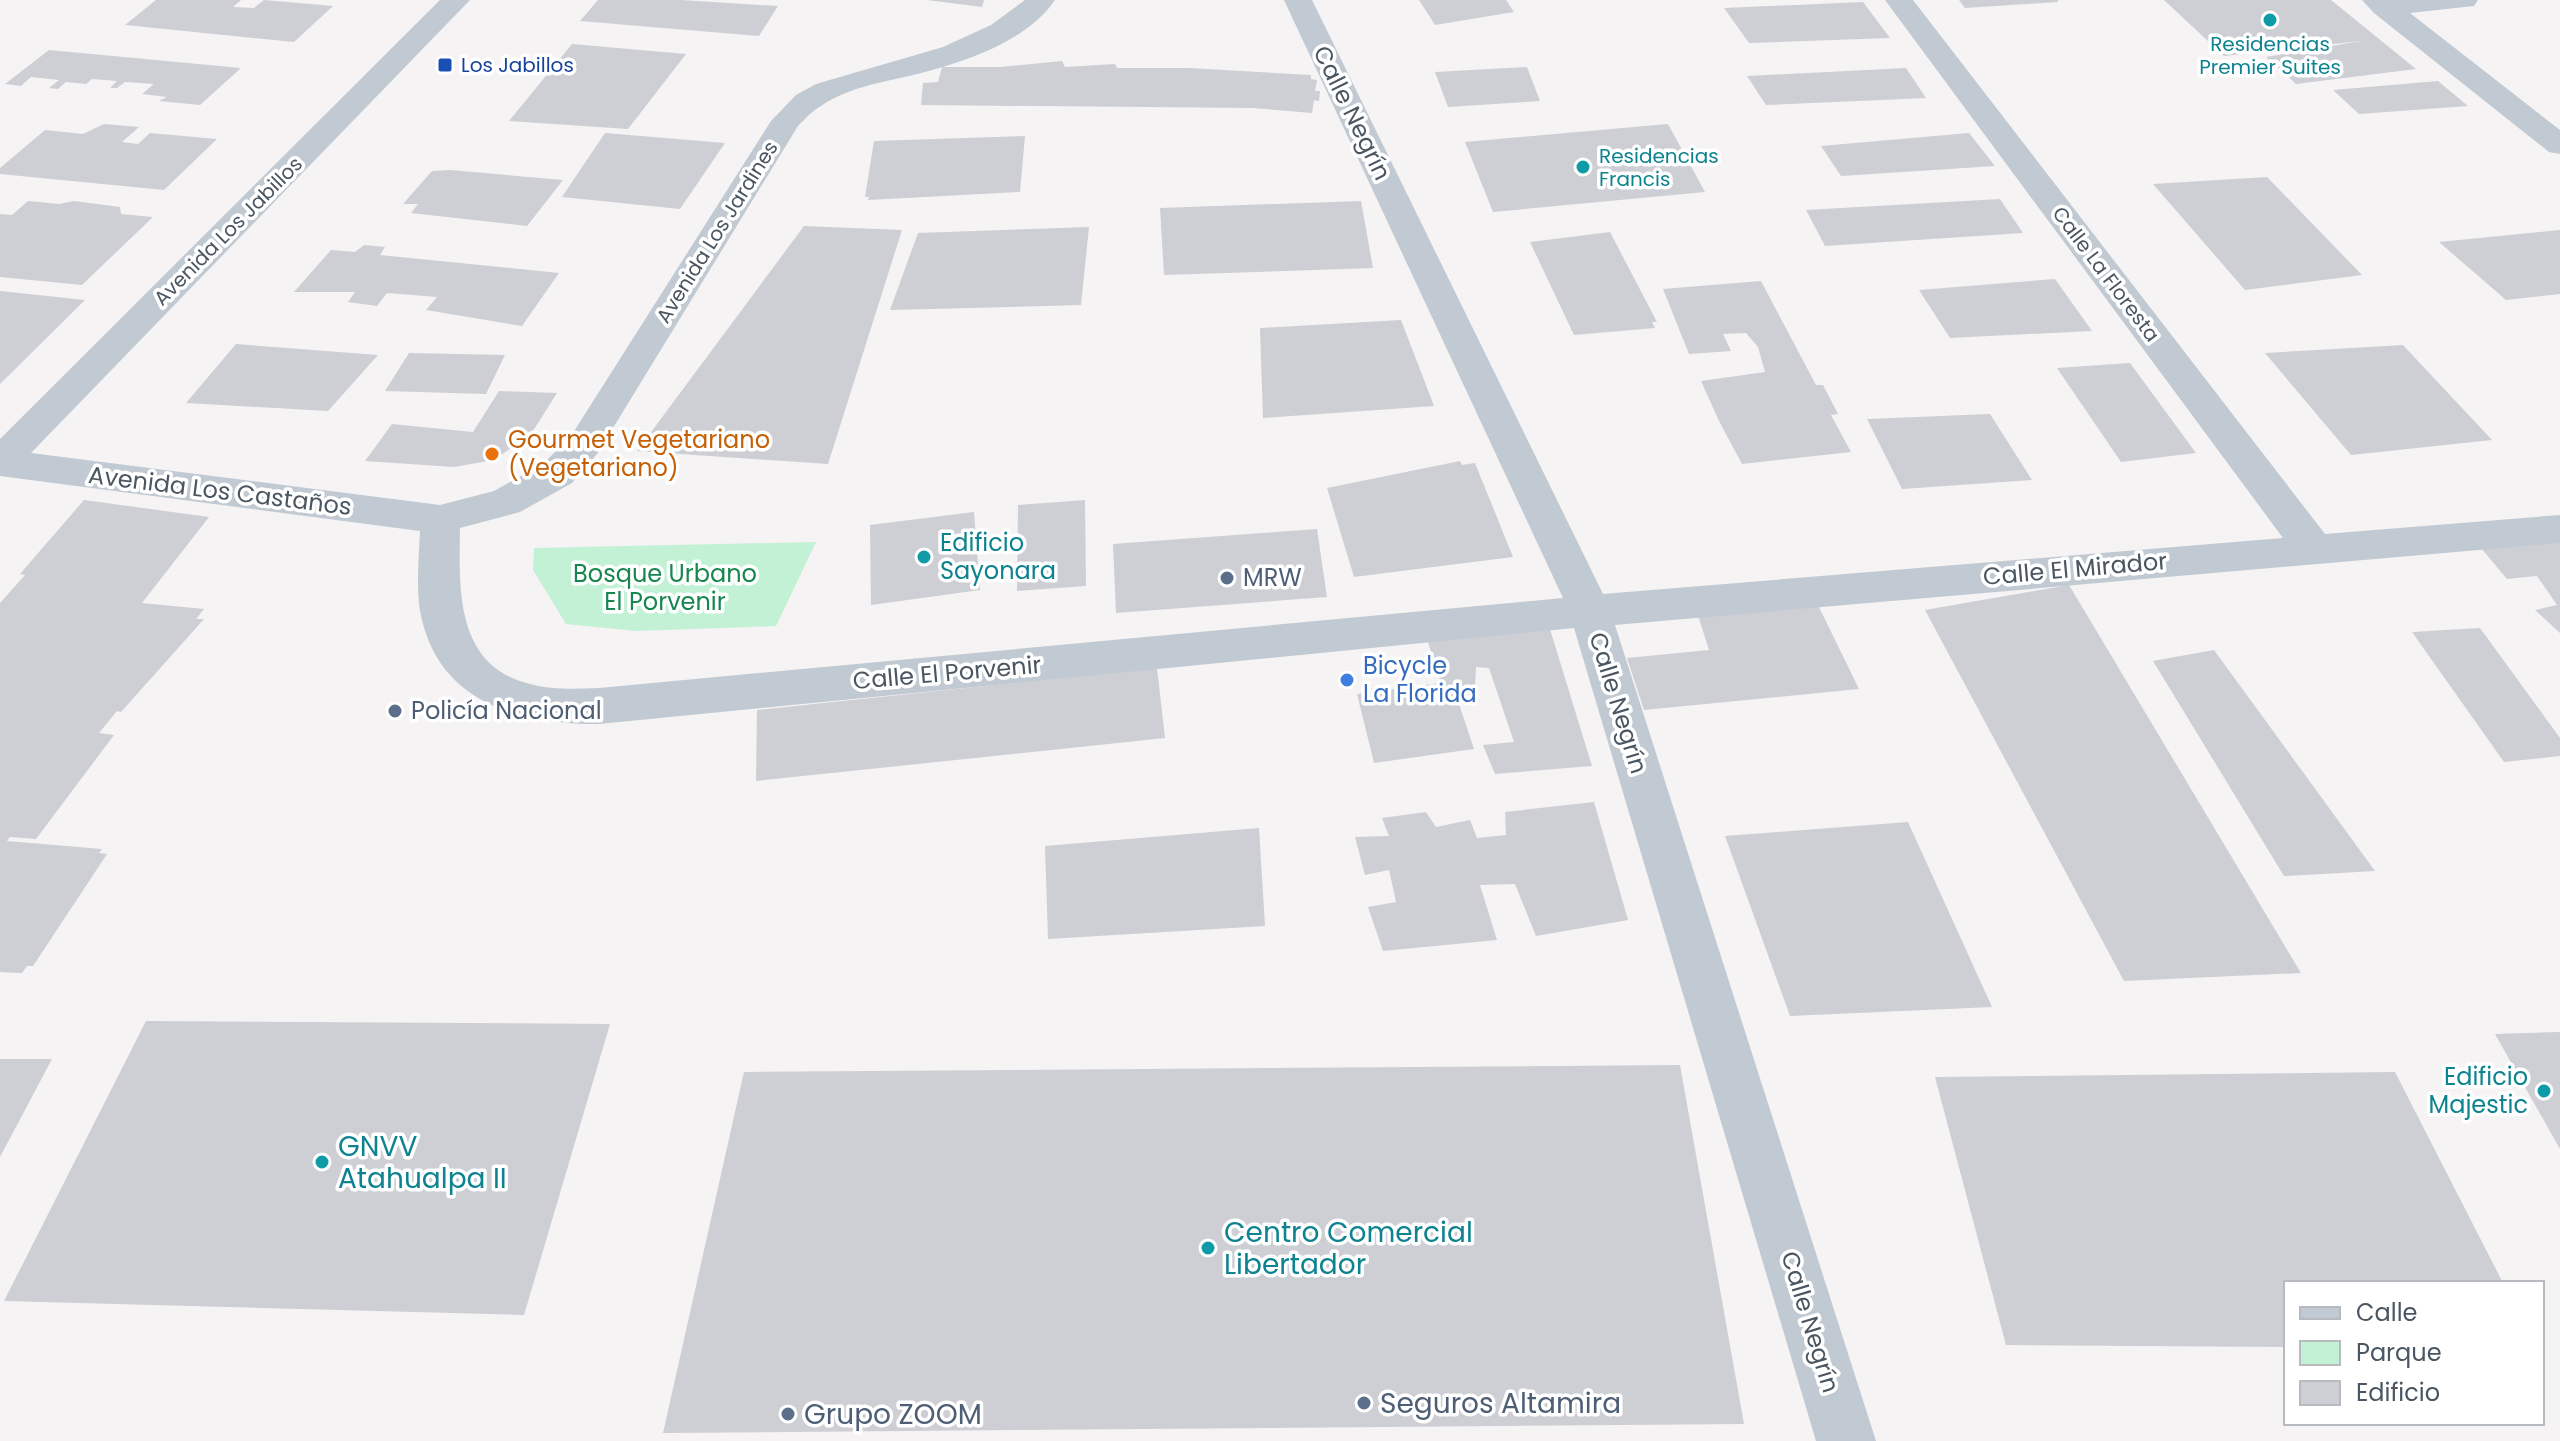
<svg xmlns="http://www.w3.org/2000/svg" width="2560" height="1441" font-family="Poppins,sans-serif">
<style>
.green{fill:#c3f1d5}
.building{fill:#cdcfd5}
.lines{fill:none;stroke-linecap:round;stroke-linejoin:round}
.minor{fill:#c1cad2;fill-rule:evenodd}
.culture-dot{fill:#0f9aa8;stroke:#fff;stroke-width:3}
.transit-dot{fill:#1a4fb4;stroke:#fff;stroke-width:3}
.food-dot{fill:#e8710a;stroke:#fff;stroke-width:3}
.service-dot{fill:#5c6f8a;stroke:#fff;stroke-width:3}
.shop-dot{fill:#3f7fe0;stroke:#fff;stroke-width:3}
.labels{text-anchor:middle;stroke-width:7;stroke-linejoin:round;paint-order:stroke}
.far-culture-label{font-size:20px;fill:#0d838f;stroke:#fff}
.far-transit-label{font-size:20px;fill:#164399;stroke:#fff;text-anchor:start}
.far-street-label{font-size:20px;fill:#4a5661;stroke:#fff}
.street-label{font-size:24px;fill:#4a5661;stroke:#fff}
.food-label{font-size:24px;fill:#c56008;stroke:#fff;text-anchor:start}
.culture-label{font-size:24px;fill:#0d838f;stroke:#fff;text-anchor:start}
.park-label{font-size:24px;fill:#17864f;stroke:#fff}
.service-label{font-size:24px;fill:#4e5e75;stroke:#fff;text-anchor:start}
.shop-label{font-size:24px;fill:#366cbe;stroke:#fff;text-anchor:start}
.near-culture-label{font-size:28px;fill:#0d838f;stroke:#fff;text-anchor:start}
.near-service-label{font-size:28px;fill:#4e5e75;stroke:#fff;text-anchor:start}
</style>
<rect width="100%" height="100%" fill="#f5f3f3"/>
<!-- green -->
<path class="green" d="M816,542L776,626L636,631L566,624L533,570L534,548Z"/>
<!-- building -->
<path class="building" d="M156,0H241L233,7L254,8L264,0L333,6L294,42L125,25Z
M598,0H681L778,6L759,36L580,21Z
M927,0H984L982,7Z
M1419,0H1506L1514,12L1435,25Z
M1959,0H2058V2L1965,8Z
M2164,0H2331L2416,69L2296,84L2266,57L2361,41L2224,56Z
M1863,2L1890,38L1749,43L1724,8Z
M572,44L686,54L628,129L509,121Z
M49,50L241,68L200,105L159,101L167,97L142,94L154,84L125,82L117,88H110L117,81L92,79L86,84L66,82L58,89L49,88L59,80L31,77L21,86L5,84Z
M1062,61L1065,67L1115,64L1117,68H1189L1311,75V79L1317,80L1315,91H1320L1319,101L1314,100L1312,113L1253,108L921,105L923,83L938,82L942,67H1000Z
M1527,67L1540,101L1448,107L1435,72Z
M1906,68L1926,98L1766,105L1747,76Z
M2438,81L2468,106L2359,114L2333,90Z
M104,124L139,127L122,142L138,144L150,133L217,139L164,190L0,174V168L45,130L83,134Z
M1668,124L1705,192L1493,212L1465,142Z
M605,133L725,143L680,209L562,197Z
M1969,133L1995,166L1841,176L1821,146Z
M1025,136L1020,192L868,200L869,197H865L874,141Z
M450,170L563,180L527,226L411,213L418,204H403L432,171Z
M2267,177L2362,275L2245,290L2153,184Z
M2000,199L2023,233L1825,246L1806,210Z
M28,201L59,204L74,201L120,207L121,214L153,217L82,285L0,277V214L12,215Z
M1361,201L1373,268L1164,275L1160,208Z
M804,226L902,230L828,464L637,451Z
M1089,227L1081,305L890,310L918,233Z
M2560,230V294L2506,300L2439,242Z
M1610,232L1657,322H1652L1655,328L1574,335L1530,242Z
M364,245L385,247L380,255L559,273L522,326L426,310L437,297L387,293L377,306L348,302L355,292H294L331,250L355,252Z
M2055,279L2092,331L1950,338L1919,290Z
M1761,281L1816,385H1823L1838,414L1831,415L1851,452L1742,464L1719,421L1701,381L1765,372L1758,347L1746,333L1723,334L1731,351L1689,354L1663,289Z
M0,291L85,300L0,384Z
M1401,320L1434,406L1263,418L1260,328Z
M236,344L378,355L328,411L186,403Z
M2403,345L2492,440L2351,455L2265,353Z
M409,353L505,355L486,394L385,391Z
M2130,363L2196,453L2121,462L2057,368Z
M499,391L557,393L531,434L494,460L454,467L365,461L392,424L473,432Z
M1990,414L2032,480L1902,489L1867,419Z
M1460,461L1462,465L1475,463L1513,557L1354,577L1327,488Z
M84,500L209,517L142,603L204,609L196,619H204L121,712L117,711L99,733L114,735L36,839L10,837L7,841L102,849L99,853L107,854L33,966H27L22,973L0,972V603L25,575L20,574Z
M1085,500L1086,586L1017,591L1018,505Z
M974,512L980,590L871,605L870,525Z
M1317,529L1327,597L1116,613L1113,544Z
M2560,540V633L2535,610L2557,605L2537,576L2507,579L2481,548Z
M2069,585L2301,973L2124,981L1925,610Z
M1694,603L1818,605L1859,689L1644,710L1627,658L1709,650Z
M1549,626L1592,766L1495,774L1483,745L1514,742L1489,668L1476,667L1475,686L1457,698L1474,749L1374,763L1357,694L1441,683L1426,636Z
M2480,628L2560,738V756L2504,762L2412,632Z
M2214,650L2375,871L2284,876L2153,661Z
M1157,668L1165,738L756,781L757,710Z
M1594,802L1628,920L1536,936L1515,884L1480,885L1497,940L1383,951L1368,907L1396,902L1389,870L1365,875L1355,837L1389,836L1382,818L1426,812L1436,827L1470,820L1477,838L1506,835L1505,812Z
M1908,822L1992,1007L1790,1016L1725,836Z
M1259,828L1265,926L1048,939L1045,846Z
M146,1021L610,1024L524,1315L4,1301Z
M2560,1032V1149L2495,1034Z
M0,1059H52L0,1157Z
M1680,1065L1744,1424L663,1433L744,1072Z
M2395,1072L2503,1283H2286V1347L2006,1345L1935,1077Z"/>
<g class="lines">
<!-- minor -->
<path class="minor" d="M440,0H470L31,453L440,505L494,491L544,463L571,436L771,121L796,95L816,84L943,47L991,25L1025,0H1055C1025,44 958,64 909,76C879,83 847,88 821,106C812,111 805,119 798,126L597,454L572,483L520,512L460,528C459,589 455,666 530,684C552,690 576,689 599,688L1563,598L1284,0H1312L1603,594L2283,538L1885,0H1913L2325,534L2560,515V543L1615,625L1876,1441H1816L1574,628L599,724C518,724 437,703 420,611C416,584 419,557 420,531L0,476V439Z
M2362,0H2478L2474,6L2410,13L2560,130V154L2549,152L2374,13Z"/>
</g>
<!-- markers -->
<g class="culture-dot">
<circle cx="2270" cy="20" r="8"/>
<circle cx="1583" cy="167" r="8"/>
<circle cx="924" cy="557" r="8"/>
<circle cx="2544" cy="1091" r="8"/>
<circle cx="322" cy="1162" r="8"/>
<circle cx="1208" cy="1248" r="8"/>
</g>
<rect class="transit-dot" x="437" y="57" width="16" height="16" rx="4"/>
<circle class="food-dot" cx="492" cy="454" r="8"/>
<g class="service-dot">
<circle cx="1227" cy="578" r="8"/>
<circle cx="395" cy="711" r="8"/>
<circle cx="1364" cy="1403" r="8"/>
<circle cx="788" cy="1414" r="8"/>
</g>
<circle class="shop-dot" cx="1347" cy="680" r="8"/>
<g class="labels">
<!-- far-culture labels -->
<g class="far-culture-label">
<text x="2270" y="51">Residencias<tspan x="2270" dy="23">Premier Suites</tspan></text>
<text x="1599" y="163" text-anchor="start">Residencias<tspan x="1599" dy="23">Francis</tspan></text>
</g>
<!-- far-transit labels -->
<g class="far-transit-label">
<text x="461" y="72">Los Jabillos</text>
</g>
<!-- far-street labels -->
<g class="far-street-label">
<text transform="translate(228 231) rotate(-45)" y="7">Avenida Los Jabillos</text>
<text transform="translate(717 232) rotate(-58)" y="7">Avenida Los Jardines</text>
<text transform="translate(2106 274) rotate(53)" y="7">Calle La Floresta</text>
</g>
<!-- street labels -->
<g class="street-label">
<text transform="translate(1352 113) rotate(64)" y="8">Calle Negrín</text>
<text transform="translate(220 491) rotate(7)" y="8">Avenida Los Castaños</text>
<text transform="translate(2075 569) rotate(-5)" y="8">Calle El Mirador</text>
<text transform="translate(947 673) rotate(-5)" y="8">Calle El Porvenir</text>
<text transform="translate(1618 703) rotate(73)" y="8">Calle Negrín</text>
<text transform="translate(1810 1322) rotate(73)" y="8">Calle Negrín</text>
</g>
<!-- food labels -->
<g class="food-label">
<text x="508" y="448">Gourmet Vegetariano<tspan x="508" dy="28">(Vegetariano)</tspan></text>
</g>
<!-- culture labels -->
<g class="culture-label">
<text x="940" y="551">Edificio<tspan x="940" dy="28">Sayonara</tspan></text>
<text x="2528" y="1085" text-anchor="end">Edificio<tspan x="2528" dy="28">Majestic</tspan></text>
</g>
<!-- park labels -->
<g class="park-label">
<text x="665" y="582">Bosque Urbano<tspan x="665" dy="28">El Porvenir</tspan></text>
</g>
<!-- service labels -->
<g class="service-label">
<text x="1243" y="586">MRW</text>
<text x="411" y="719">Policía Nacional</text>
</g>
<!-- shop labels -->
<g class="shop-label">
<text x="1363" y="674">Bicycle<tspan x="1363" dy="28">La Florida</tspan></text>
</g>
<!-- near-culture labels -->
<g class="near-culture-label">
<text x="338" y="1156">GNVV<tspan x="338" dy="32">Atahualpa II</tspan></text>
<text x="1224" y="1242">Centro Comercial<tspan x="1224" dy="32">Libertador</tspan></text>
</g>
<!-- near-service labels -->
<g class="near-service-label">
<text x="1380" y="1413">Seguros Altamira</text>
<text x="804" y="1424">Grupo ZOOM</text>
</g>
</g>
<!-- legend -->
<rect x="2284" y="1281" width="260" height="144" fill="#ffffff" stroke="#b7bbc0" stroke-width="2"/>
<rect x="2300" y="1307" width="40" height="12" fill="#c1cad2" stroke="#b7bbc0" stroke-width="2"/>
<text x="2356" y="1321" font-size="24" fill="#4a5661">Calle</text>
<rect x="2300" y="1341" width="40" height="24" fill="#c3f1d5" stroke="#b7bbc0" stroke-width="2"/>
<text x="2356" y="1361" font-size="24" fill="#4a5661">Parque</text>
<rect x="2300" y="1381" width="40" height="24" fill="#cdcfd5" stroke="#b7bbc0" stroke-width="2"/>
<text x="2356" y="1401" font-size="24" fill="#4a5661">Edificio</text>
</svg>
